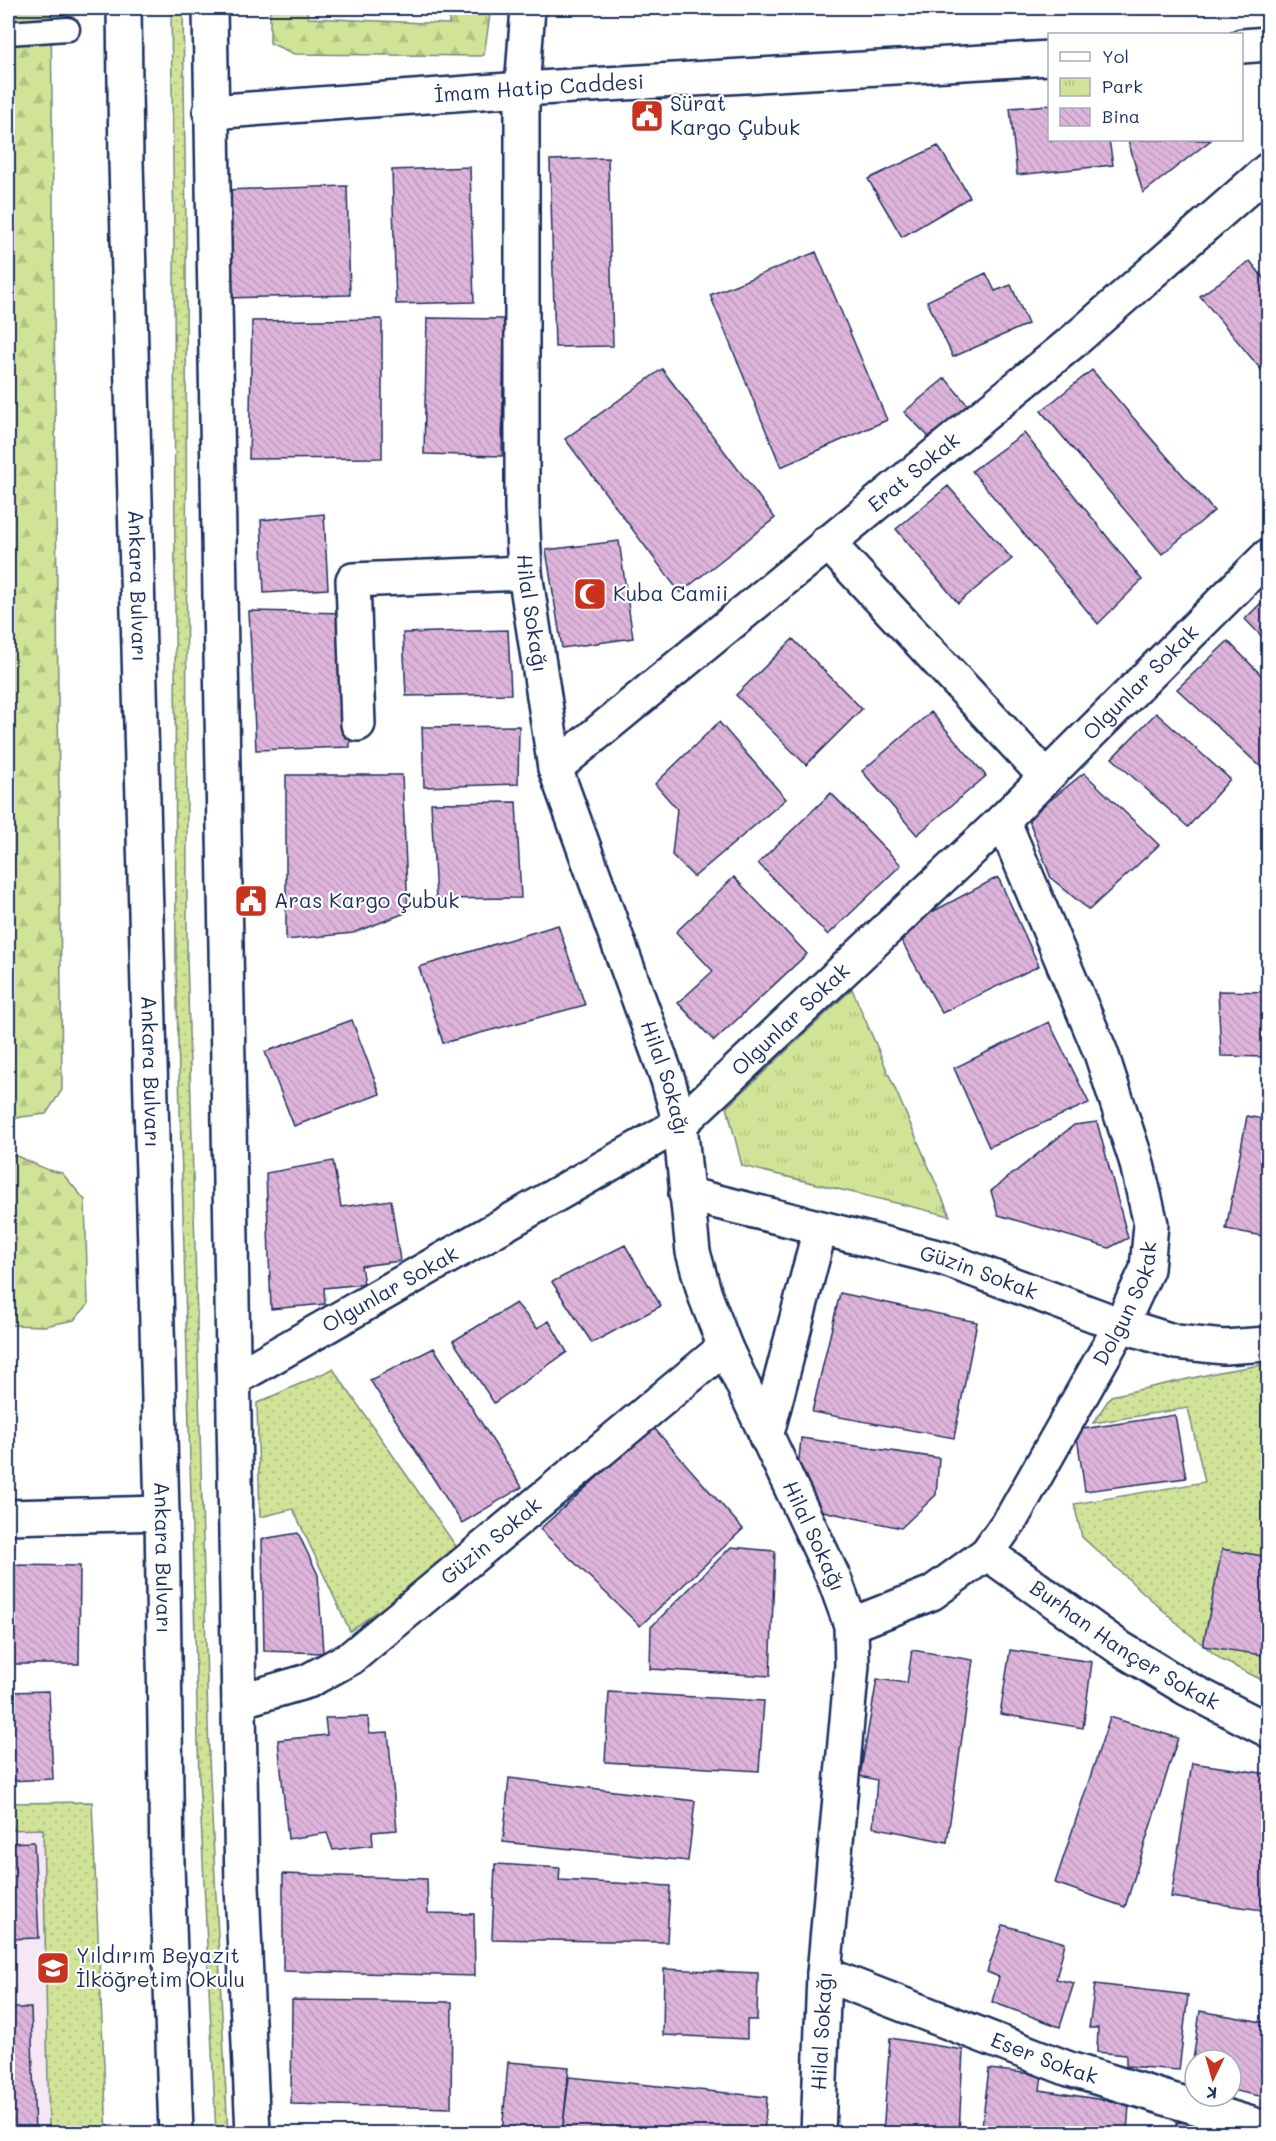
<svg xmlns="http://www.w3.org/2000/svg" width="1276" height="2141" font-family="Mali,sans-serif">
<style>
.built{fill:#f5e8f4}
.grass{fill:url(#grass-dots);stroke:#76897a;stroke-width:1.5}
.forest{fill:url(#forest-firs);stroke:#76897a;stroke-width:1.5}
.park{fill:url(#park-tufts);stroke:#76897a;stroke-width:1.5}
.building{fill:url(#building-back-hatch);stroke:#1b2f5e;stroke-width:1.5}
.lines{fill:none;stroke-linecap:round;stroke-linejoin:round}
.lane-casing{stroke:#1b2f5e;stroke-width:27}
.street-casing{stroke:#1b2f5e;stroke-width:38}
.secondary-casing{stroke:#1b2f5e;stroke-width:38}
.lane{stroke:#fff;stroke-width:22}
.street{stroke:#fff;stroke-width:33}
.secondary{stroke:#fff;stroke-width:33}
.labels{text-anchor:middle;stroke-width:4.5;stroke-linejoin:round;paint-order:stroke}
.street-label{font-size:21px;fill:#1b2f5e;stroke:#fff}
.poi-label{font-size:21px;fill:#1b2f5e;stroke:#fff;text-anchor:start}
</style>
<defs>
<pattern id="grass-dots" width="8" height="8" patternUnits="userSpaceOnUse" patternTransform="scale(1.5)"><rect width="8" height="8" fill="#d0e397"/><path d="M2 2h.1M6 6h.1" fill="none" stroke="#b2c385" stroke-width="1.8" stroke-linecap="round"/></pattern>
<pattern id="forest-firs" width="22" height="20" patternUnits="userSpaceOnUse" patternTransform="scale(1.5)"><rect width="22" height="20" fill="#d0e397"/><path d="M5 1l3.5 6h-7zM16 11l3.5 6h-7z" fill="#b2c385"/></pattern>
<pattern id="park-tufts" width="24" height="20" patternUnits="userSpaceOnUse" patternTransform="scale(1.5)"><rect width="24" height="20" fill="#d0e397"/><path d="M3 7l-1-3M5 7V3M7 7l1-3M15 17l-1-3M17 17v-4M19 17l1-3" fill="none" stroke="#b2c385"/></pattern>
<pattern id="building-back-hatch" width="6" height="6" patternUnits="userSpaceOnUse" patternTransform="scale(1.5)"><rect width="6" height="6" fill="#deb4da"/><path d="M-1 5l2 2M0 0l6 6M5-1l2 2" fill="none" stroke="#be9bbe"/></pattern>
</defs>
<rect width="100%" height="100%" fill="#fff"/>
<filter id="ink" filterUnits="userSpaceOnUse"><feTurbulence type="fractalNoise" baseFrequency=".0167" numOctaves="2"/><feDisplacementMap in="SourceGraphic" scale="12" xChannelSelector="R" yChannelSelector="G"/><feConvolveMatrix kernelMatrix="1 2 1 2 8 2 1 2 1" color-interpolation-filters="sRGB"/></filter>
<g filter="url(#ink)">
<!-- built -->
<path class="built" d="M92,1802L107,2133H8V1803Z"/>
<!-- grass -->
<path class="grass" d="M171,8H183L186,227L187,957L209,1758L228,2134L216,2133L199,1777L176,968L174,240Z
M1268,1364V1683L1222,1660L1187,1632L1082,1537L1074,1504L1205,1482L1188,1408L1093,1423L1111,1396L1224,1371Z
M333,1369L460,1552L350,1631L293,1509L260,1517L257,1403Z
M92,1802L107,2133H49L43,1829L8,1830V1803Z"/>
<!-- forest -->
<path class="forest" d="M8,8H51L62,1090L46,1114L21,1117L8,1121Z
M270,8H307L308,18L449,24L450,8H491L484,55L481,56L294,54L270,43Z
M8,1154L19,1157L48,1170L62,1173L85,1200L88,1305L74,1320L45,1326L8,1325Z"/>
<!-- park -->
<path class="park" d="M852,989L950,1216L742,1166L727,1107Z"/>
<!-- building -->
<path class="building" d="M596,8H659L596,11Z
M1050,105V140H1109L1113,165L1017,175L1010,108Z
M1128,140H1211L1143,193Z
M938,146L970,197L902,237L868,179Z
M608,158L613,346L555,347L550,160Z
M470,167L474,302L396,304L392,170Z
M347,186L350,295L225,298L221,190Z
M816,252L887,420L781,467L710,295Z
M1250,261L1268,284V378L1200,296Z
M986,273L995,291L1011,285L1028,324L953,357L927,301Z
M427,318L504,319L502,456L424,454Z
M382,319V458L249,459L252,321Z
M662,369L775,518L680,593L565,439Z
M1092,370L1214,511L1162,554L1041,411Z
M945,378L970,408L932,440L904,412Z
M1024,433L1142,580L1098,624L972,471Z
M948,486L1012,559L958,603L896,529Z
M324,514L328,589L264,593L261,520Z
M619,541L633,638L562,648L546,550Z
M1268,596V643L1245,619Z
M249,611L347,613L350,747L256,750Z
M508,630L511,694L406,696L403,633Z
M793,639L862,709L806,765L736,695Z
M1228,641L1268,682V765L1264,770L1177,689Z
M931,712L986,776L917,835L862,771Z
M1156,713L1230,779L1188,827L1112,758Z
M719,722L786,799L694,877L672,855L677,809L655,784Z
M519,726L518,784L424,787L422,727Z
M1084,773L1159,845L1089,910L1051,878L1028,818Z
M286,775H402L408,912L353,933L286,940Z
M831,793L901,865L828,935L758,863Z
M516,802L521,898L436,899L431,803Z
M734,877L807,954L714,1041L678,1003L713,971L676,932Z
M998,877L1039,966L942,1013L896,931Z
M558,925L585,1005L443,1043L419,967Z
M1218,991L1268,992V1057L1221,1056Z
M352,1020L380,1094L294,1126L265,1052Z
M1049,1022L1089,1103L989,1147L954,1068Z
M1247,1116L1268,1120V1237L1226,1229Z
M1097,1122L1128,1238L1109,1248L998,1215L991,1191L1074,1125Z
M333,1161L341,1207L391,1200L400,1261L361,1266L364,1284L324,1288L325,1304L271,1309L266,1173Z
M625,1245L661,1306L592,1343L552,1282Z
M840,1293L977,1322L954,1438L812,1412Z
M516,1303L537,1328L549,1321L567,1352L494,1403L453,1341Z
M434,1348L522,1487L462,1523L370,1380Z
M1175,1415L1186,1478L1085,1491L1076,1430Z
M653,1427L743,1529L640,1626L540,1529Z
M801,1438L939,1458L936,1495L901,1528L818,1510L798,1470Z
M298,1533L318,1575L323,1653L264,1651L262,1539Z
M731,1547L775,1551L770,1676L650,1669L651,1627Z
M1222,1549L1268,1557V1656L1203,1646Z
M8,1565L80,1566L79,1664H8Z
M912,1650L973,1660L947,1842L873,1827L877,1780L860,1776L877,1679L907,1683Z
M1010,1650L1092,1662L1083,1728L1000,1714Z
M49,1691L53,1779L8,1781V1692Z
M609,1692L764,1701L759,1771L605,1762Z
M368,1717L369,1733L388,1732L397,1830L372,1832L373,1845L333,1850L327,1833L288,1839L278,1740L327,1735L325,1718Z
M1110,1717L1178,1738L1125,1907L1055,1883Z
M1192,1763L1268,1774V1859L1262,1910L1171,1897Z
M509,1778L695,1801L688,1861L503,1842Z
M34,1842L39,1938L8,1939V1843Z
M495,1864L560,1868L559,1880L670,1886L667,1942L492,1939Z
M283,1874L427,1879L428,1913L474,1914L475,1976L283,1971Z
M1003,1925L1065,1943L1056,1979L1074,1983L1060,2027L992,2002L999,1977L987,1972Z
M1268,1962V2010H1264Z
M664,1969L758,1973L757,2020H747V2039L663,2035Z
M1095,1984L1188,1995L1179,2070L1126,2066V2055L1097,2052L1098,2028H1089Z
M292,2000L452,2002L451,2108L291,2104Z
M8,2008H31L35,2134H8Z
M1200,2011L1268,2023V2105L1264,2104V2097L1231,2090V2060H1195V2083L1190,2082Z
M890,2038L963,2050L959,2134H883Z
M508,2062L569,2067L562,2134H502Z
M989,2069L1042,2075L1040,2090L1129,2104L1127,2134H981Z
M569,2077L767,2097L764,2134H562Z
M1177,2122L1210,2123L1209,2134H1176Z"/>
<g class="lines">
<!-- lane casing -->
<g class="lane-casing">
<path id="lane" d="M8,33L68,29"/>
</g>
<!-- street casing -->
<g class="street-casing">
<g id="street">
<path id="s1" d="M528,8L522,89V510L525,573L555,768L668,1080L680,1124L693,1252L705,1295L725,1347L835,1581L851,1625L852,1665L824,1974L818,2134"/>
<path d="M827,542L1046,777"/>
<path d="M358,724L353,580L525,573"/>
<path id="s2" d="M555,768L1076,339L1268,170"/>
<path id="s3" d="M686,1194L945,1259L1121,1325L1176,1342L1224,1347L1268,1344"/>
<path id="s4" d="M234,1379L680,1124L1003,820L1268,556"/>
<path d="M766,1437L820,1229"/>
<path d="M8,1517L162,1513"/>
<path id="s5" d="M987,1553L1120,1648L1186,1688L1268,1730"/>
<path id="s6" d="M851,1625L932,1593L987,1553L1013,1516L1121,1325L1147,1269L1151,1224L1136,1160L1101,1053L1003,820"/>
<path id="s7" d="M239,1701L308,1681L352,1657L725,1347"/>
<path id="s8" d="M824,1974L1069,2069L1268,2129"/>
</g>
</g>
<!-- secondary casing -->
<g class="secondary-casing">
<g id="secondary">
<path id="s9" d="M124,8L126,162L162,1513L167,1865L176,2134"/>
<path d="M210,8L242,1886L253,2134"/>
<path d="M1242,46L1268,44"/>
<path id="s10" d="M210,112L522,89L1050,58"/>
</g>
</g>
<!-- lane -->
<use href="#lane" class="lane"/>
<!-- street -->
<use href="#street" class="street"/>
<!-- secondary -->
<use href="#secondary" class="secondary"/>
</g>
</g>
<!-- icons -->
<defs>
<g id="civic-square" transform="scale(1.725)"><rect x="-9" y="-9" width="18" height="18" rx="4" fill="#c8321e" stroke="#fff"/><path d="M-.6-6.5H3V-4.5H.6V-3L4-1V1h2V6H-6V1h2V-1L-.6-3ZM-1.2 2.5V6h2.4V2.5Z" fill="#fff"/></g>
<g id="mosque-square" transform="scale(1.725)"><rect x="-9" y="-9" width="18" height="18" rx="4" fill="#c8321e" stroke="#fff"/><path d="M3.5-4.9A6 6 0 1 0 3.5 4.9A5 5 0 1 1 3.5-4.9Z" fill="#fff"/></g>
<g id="school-square" transform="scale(1.725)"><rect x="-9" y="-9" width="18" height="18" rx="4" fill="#c8321e" stroke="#fff"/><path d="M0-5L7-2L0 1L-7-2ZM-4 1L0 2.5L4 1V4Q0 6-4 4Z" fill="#fff"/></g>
</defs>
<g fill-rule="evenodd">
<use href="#civic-square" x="647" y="116"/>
<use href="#mosque-square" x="590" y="594"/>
<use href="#civic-square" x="251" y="901"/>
<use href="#school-square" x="53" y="1968"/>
</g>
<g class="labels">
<!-- street labels -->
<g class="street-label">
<text dy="7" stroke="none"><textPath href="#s10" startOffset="330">İmam Hatip Caddesi</textPath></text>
<text dy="7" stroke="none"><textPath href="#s2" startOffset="465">Erat Sokak</textPath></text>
<text dy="7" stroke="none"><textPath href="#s9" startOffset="578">Ankara Bulvarı</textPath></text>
<text dy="7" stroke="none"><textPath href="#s1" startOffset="606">Hilal Sokağı</textPath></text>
<text dy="7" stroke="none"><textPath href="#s4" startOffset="1152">Olgunlar Sokak</textPath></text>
<text dy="7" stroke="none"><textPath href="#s4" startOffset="666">Olgunlar Sokak</textPath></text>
<text dy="7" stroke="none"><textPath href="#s9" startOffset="1064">Ankara Bulvarı</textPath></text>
<text dy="7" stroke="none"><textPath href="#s1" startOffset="1092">Hilal Sokağı</textPath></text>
<text dy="7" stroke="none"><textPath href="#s3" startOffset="303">Güzin Sokak</textPath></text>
<text dy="7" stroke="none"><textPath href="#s4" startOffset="180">Olgunlar Sokak</textPath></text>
<text dy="7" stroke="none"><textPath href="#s6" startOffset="442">Dolgun Sokak</textPath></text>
<text dy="7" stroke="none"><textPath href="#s1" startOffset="1578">Hilal Sokağı</textPath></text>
<text dy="7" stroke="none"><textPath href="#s7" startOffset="303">Güzin Sokak</textPath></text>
<text dy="7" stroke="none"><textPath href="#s9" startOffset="1550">Ankara Bulvarı</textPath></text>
<text dy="7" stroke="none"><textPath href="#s5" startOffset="166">Burhan Hançer Sokak</textPath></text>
<text transform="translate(822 2031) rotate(-87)" y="7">Hilal Sokağı</text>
<text dy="7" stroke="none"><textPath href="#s8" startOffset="236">Eser Sokak</textPath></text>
</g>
<!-- poi labels -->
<g class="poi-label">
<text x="670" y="111">Sürat<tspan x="670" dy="24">Kargo Çubuk</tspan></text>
<text x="613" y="601">Kuba Camii</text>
<text x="274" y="908">Aras Kargo Çubuk</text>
<text x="76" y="1963">Yıldırım Beyazıt<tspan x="76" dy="24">İlköğretim Okulu</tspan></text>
</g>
</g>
<!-- margin -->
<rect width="1276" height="2141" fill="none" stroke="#fff" stroke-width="30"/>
<rect x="15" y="15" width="1246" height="2111" fill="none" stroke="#1b2f5e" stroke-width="2" filter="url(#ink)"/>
<!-- legend -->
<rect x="1048" y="33" width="195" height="108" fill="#ffffff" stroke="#a4acbf" stroke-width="1.5"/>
<rect x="1060" y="52" width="30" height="9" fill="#ffffff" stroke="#a4acbf" stroke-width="1.5"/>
<text x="1102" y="63" font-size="18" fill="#1b2f5e">Yol</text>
<rect x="1060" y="78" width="30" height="18" fill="url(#park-tufts)" stroke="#a4acbf" stroke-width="1.5"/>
<text x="1102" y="93" font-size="18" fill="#1b2f5e">Park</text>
<rect x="1060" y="108" width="30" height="18" fill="url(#building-back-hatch)" stroke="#a4acbf" stroke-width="1.5"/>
<text x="1102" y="123" font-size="18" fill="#1b2f5e">Bina</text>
<!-- north arrow -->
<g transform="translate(1213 2078) rotate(185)"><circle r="28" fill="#ffffff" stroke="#a4acbf" stroke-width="1.5"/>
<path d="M0-4.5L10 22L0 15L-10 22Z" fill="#c8321e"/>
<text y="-9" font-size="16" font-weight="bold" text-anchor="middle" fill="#1b2f5e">K</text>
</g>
</svg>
